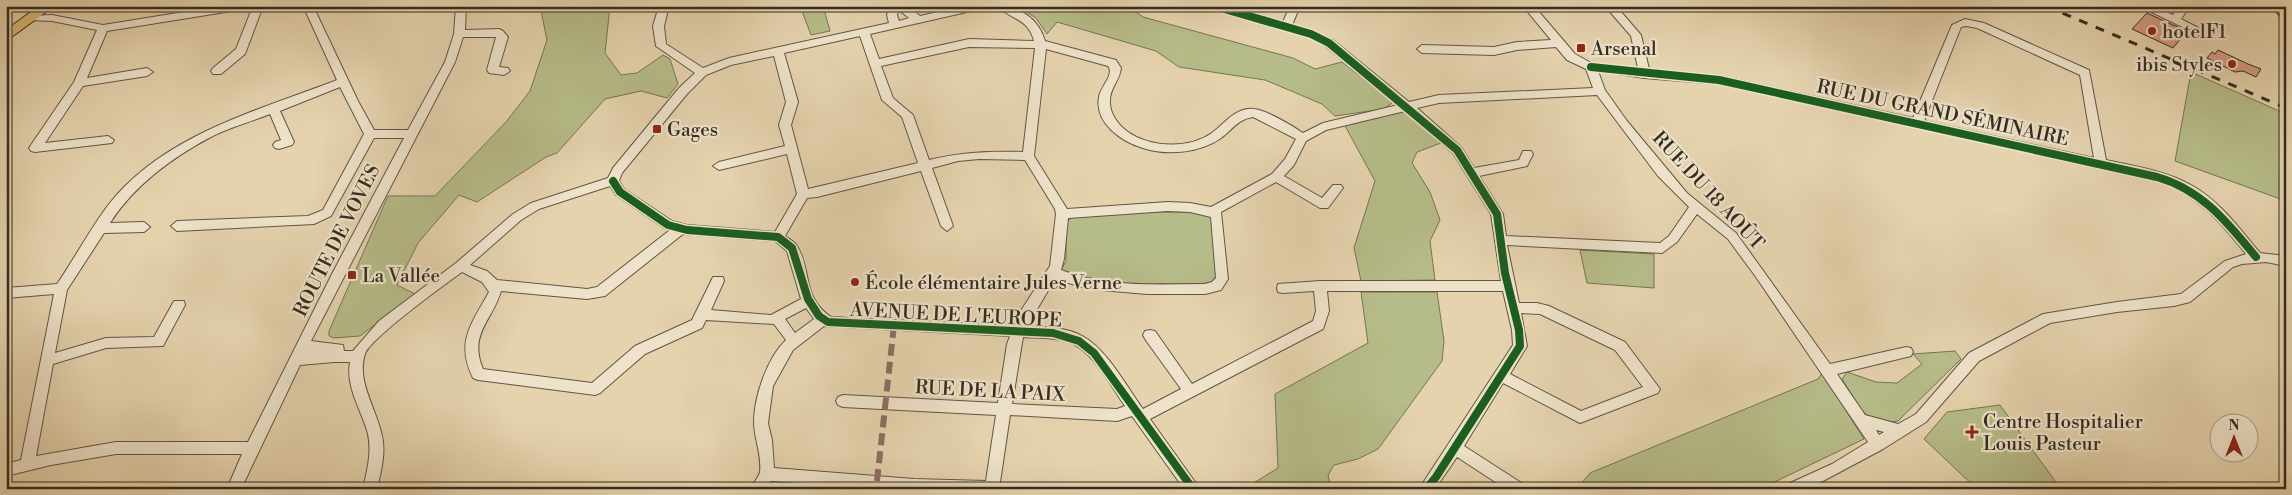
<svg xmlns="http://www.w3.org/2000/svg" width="2292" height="495" font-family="'Libre Bodoni',serif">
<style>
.green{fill:#b6bc89;stroke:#757455}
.building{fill:#d69d87;stroke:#342c21}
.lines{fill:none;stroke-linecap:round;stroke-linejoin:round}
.minor-casing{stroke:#605644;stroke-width:2}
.major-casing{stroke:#342c21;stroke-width:2}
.minor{fill:#eee2ca;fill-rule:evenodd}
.major{fill:#e2ba77;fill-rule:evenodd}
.rail{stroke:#342c21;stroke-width:3;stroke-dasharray:9 9;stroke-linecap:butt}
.quiet{stroke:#8d6e63;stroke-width:6;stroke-dasharray:12 6;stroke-linecap:butt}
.cycleway-casing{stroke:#eee2ca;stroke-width:11}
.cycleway{stroke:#1b5e20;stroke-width:8}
.poi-dot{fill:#8f2418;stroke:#eee2ca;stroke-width:2}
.labels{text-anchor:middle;stroke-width:4.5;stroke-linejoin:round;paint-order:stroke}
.poi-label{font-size:19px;fill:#342c21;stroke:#eee2ca;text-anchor:start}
.street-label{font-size:19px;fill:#342c21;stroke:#eee2ca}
</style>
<rect width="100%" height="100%" fill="#e5d3ae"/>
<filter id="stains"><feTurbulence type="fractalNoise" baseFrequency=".004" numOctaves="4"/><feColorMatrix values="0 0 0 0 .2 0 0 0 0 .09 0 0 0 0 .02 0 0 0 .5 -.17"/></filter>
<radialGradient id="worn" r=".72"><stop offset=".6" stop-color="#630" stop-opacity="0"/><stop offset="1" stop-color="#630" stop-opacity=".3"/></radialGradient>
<!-- green -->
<path class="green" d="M540,6H610L605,53L621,75L637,73L663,55L670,59L678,84L667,98L641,91L605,99L557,153L546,157L477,202L459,195L418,243L397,285L415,294L360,336L334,338L329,336V331L388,196H435L506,122L530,91L547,40Z
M800,6H823L830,31L811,35Z
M1017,6H1128L1143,17L1293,58L1315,69L1342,62L1393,102L1384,109L1335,116L1322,104L1265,80L1179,67L1156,51L1057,22L1047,34L1036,18Z
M2191,72L2286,114V201L2175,161Z
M1403,110L1441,143L1417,152L1412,163L1430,192L1440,220L1430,241L1435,280L1361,281L1354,248L1375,181L1344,124Z
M1137,212H1205L1213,217L1218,273L1211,283L1118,286L1078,280L1061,270L1066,261V222L1073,217Z
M1580,250L1654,254V288L1587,283Z
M1361,292H1437L1444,341L1442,361L1378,449L1358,459L1334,465L1328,475L1331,489H1244L1278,468L1275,394L1368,343Z
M1955,351L1961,359L1898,421L1882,423L1871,418L1862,411L1842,379L1847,372L1876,382L1897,383L1922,364L1913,354Z
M1822,373L1864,439L1760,489H1577L1590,473L1818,379Z
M2000,405L2058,485L2068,489H1977L1924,439L1947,412Z"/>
<!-- building -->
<path class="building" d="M2147,13L2173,25L2187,31L2173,48L2132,29Z
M2218,50L2248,64L2261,69L2256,77L2243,71L2235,72L2207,58L2212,52L2215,54Z"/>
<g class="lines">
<!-- minor casing -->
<g class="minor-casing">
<path id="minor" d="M221,6H249L244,9L107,31L87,78L147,68L153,72L147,76L83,86L45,143L108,136L114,140L112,143L35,152L31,151L29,148L31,145L74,82L97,30L52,21L28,20V16L52,15L103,25Z
M253,6H263L245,54L221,74H213L211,71L213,68L236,49Z
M298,6H311L315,10L358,101L374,130H408L445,62L454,34L456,6H466L465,30L499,29L503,31L508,37L499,67L508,68L510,71L504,75L489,73L487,70L496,37H463L455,62L311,341L343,345L344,351H353L379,321L456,263L513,214L531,203L608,178L613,168L679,88L695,73L656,46L653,26L659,6H669L664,26L666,44L703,68L729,58L889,23L887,15L890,6H908L920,16L964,6H985L980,9L870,34L879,59L969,39L1034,41C1028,18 1011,20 998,6C1020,6 1039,19 1045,41L1116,60L1121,68C1120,80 1110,88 1110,100C1109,113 1118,125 1128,132C1151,148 1189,149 1212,133C1225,123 1236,107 1254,109C1266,110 1293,126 1303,133L1323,123L1398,105L1325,46L1307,36L1210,8L1209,6H1227L1283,22L1290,6H1300L1292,25L1315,32L1333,40L1409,102L1439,95L1593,88L1586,69L1567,60L1556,47L1517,50L1494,55L1422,53L1417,49L1422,45L1494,47L1517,42L1551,40L1523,6H1534L1575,54L1593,64L1638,68L1631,36L1605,6H1616L1641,35L1649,69L1719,76L1913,118L1952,25L1965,19L1984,23L2089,70L2106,160C2135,166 2166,171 2191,185C2220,201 2239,228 2260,253L2286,256V266L2266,262L2242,264L2233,267L2190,302L2174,306L2117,312L2050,323L1979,361L1926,422L1883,449L1808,489H1786L1788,484L1832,464L1868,442L1756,277L1728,239L1697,214L1677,242L1662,253L1507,245L1519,303H1537L1549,306L1625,342L1660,389L1658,393L1580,423L1503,383L1464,446L1523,484L1525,489H1506L1457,457L1435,489H1419L1513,345L1512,330L1503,291H1327L1329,311L1323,329L1150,419L1200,489H1184L1132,416L1117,421L1010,415L999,489H878L771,481L766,489H751C753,483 759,477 760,472C762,455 754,438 754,422C754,397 767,358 786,340L774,324L706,320L702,328L645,354L600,393L595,395L478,380L473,378C455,342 472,323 489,292L482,282L462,272C444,285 371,338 365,354C356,382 377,409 382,436C386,454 381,471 377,489H363C367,471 372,453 368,434C362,411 345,387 350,362H334L300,365L241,489H227L242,454H116L51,465L6,476V464L21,460L54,294L6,298V288L57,284C75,258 90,229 109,204C165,134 257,111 337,80L306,12ZM899,10L909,18L899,21L897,15ZM1966,26L1977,28L2080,75L2094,158L1924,121L1961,27ZM860,36L882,100L902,117L918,163L808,189L791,125L798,102L784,53ZM969,47L1035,48L1023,152C989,151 962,152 929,160L913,115L893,98L881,66ZM1046,49L1108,66C1115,75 1100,87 1099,97C1094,123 1122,142 1143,148C1167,156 1200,153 1221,138C1232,130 1238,119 1253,117L1296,139L1285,159L1272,174L1211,207L1190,203L1168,202L1067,209L1034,156ZM774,56L786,102L779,125L785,146L719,162L713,166L719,170L787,154L797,194L775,232L687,225L672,221L624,189L619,181L622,173L687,94L706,75L731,65ZM1598,71L1644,78L1719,84L2157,181C2197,193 2221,223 2246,254L2225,261L2181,294L2117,302L2043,314L1969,353L1916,414L1898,424L1865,415L1837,374L1911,356L1913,352L1911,348L1906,347L1830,364L1736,233L1687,193L1627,121L1605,90ZM340,87L364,134L323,210L308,216L177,221L171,226L177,231L314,224L331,216L374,138H404L332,274L248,442H116L36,456L53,364L106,348L163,346L185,305L184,301H174L154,337L106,338L55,353L67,290L104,233L144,232L150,227L144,222L110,223C133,187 171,158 209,138C228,128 250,122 270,114L281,140L275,142L273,145L275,148L279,149L292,145L294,142L280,111ZM1597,95L1658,176L1689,207L1669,236L1660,243L1506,236L1503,214L1479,176L1527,166L1533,154L1531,151H1523L1519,160L1474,168L1461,147L1417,108L1439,103ZM1405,111L1453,153L1491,214L1501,281H1320L1278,284L1277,288L1278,292L1283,293L1314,291L1316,311L1313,321L1192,384L1155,331L1150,330L1145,331L1143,335L1145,339L1181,389L1143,409C1127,387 1107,350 1084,337C1067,327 1047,327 1027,326L1055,279L1089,289L1147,294H1205L1221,290L1228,279L1221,212L1276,182L1320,208H1328L1343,188L1341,185H1333L1322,198L1284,176L1294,165L1306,141L1326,130ZM979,159L1025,160L1055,209L1056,214L1050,266L1020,312L1015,326L831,317C801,297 812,269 797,246C795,242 789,239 785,236L807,198L817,197L921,171L941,226L947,231L953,226L932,168L958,161ZM610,186L616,195L664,228L670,230L597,287L587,289L497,280L487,271L470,265L521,220L539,209ZM1168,211L1190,212L1211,217L1216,278L1212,282L1205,284C1156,284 1107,288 1061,270L1064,259L1068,218ZM683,234L775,241L787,251L801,299L771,315L711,310L724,281L723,277H713L692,320L635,346L592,383L483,369C468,334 493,320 501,291L587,299L605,296ZM806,308L814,319L795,333L785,319ZM1521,313L1540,314L1615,350L1643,387L1581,411L1510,374L1527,346ZM824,326L1010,336L1007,344L998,403L843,395L838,397L836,401L838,405L843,407L996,415L986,481L914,479L774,468L772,440L768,423L773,386L793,350ZM1023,337C1037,338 1052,337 1066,341C1093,349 1110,385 1125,406L1117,409L1012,404ZM1876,430L1884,432L1879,435Z
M2139,6H2153L2173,15L2179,6H2190L2181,19L2212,35L2207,39L2203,37Z"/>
</g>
<!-- major casing -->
<g class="major-casing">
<path id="major" d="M39,6H54L6,41V30Z
M2271,6H2285L2286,19L2282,18Z"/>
</g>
<!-- minor -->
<use href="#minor" class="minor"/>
<!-- major -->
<use href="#major" class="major"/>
<!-- rail -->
<path class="rail" d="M2046,6L2286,108"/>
<!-- quiet -->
<path class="quiet" d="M877,481L894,325"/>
<!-- cycleway casing -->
<g class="cycleway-casing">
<path id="cycleway" d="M1214,6L1311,34L1329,43L1457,150L1497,214L1505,273L1519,330L1520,346L1436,477L1426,489
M1591,67L1719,80L2157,177C2202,190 2227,222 2256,257
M613,181L620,192L668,225L687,230L778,237L792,248L808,299L819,316L828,322L1053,333L1079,341L1094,353L1193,489"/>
</g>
<!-- cycleway -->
<use href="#cycleway" class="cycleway"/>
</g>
<!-- markers -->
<g class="poi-dot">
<circle cx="2152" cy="31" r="5"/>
<rect x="1576" y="43" width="10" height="10" rx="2.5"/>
<circle cx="2232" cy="64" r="5"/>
<rect x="652" y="124" width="10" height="10" rx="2.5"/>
<rect x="347" y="270" width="10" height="10" rx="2.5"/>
<circle cx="855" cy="282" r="5"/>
<path d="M1969.5 424.5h5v5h5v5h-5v5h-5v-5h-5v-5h5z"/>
</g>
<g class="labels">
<!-- poi labels -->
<g class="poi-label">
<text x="2162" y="38">hotelF1</text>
<text x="1591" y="55">Arsenal</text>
<text x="2222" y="71" text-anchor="end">ibis Styles</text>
<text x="667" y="136">Gages</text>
<text x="362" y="282">La Vallée</text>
<text x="865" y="289">École élémentaire Jules Verne</text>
<text x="1983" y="428">Centre Hospitalier<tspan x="1983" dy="22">Louis Pasteur</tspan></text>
</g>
<!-- street labels -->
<g class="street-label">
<text transform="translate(1943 112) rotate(12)" y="7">RUE DU GRAND SÉMINAIRE</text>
<text transform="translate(1709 190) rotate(47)" y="7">RUE DU 18 AOÛT</text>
<text transform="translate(336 240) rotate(-63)" y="7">ROUTE DE VOVES</text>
<text transform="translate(956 314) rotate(3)" y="7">AVENUE DE L'EUROPE</text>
<text transform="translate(990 390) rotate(3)" y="7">RUE DE LA PAIX</text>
</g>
</g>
<!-- margin -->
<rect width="2292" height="495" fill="none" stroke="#e5d3ae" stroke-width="25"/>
<rect x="8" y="8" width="2277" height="480" fill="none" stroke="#342c21" stroke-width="2.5"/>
<rect x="12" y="12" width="2267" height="470" fill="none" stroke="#342c21"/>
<!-- north arrow -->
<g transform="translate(2234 438)"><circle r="24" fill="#eee2ca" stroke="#a49986"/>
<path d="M0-4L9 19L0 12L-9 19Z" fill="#8f2418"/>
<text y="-8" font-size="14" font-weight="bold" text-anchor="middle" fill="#342c21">N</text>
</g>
<rect width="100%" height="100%" filter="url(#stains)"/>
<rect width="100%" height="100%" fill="url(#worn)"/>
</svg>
